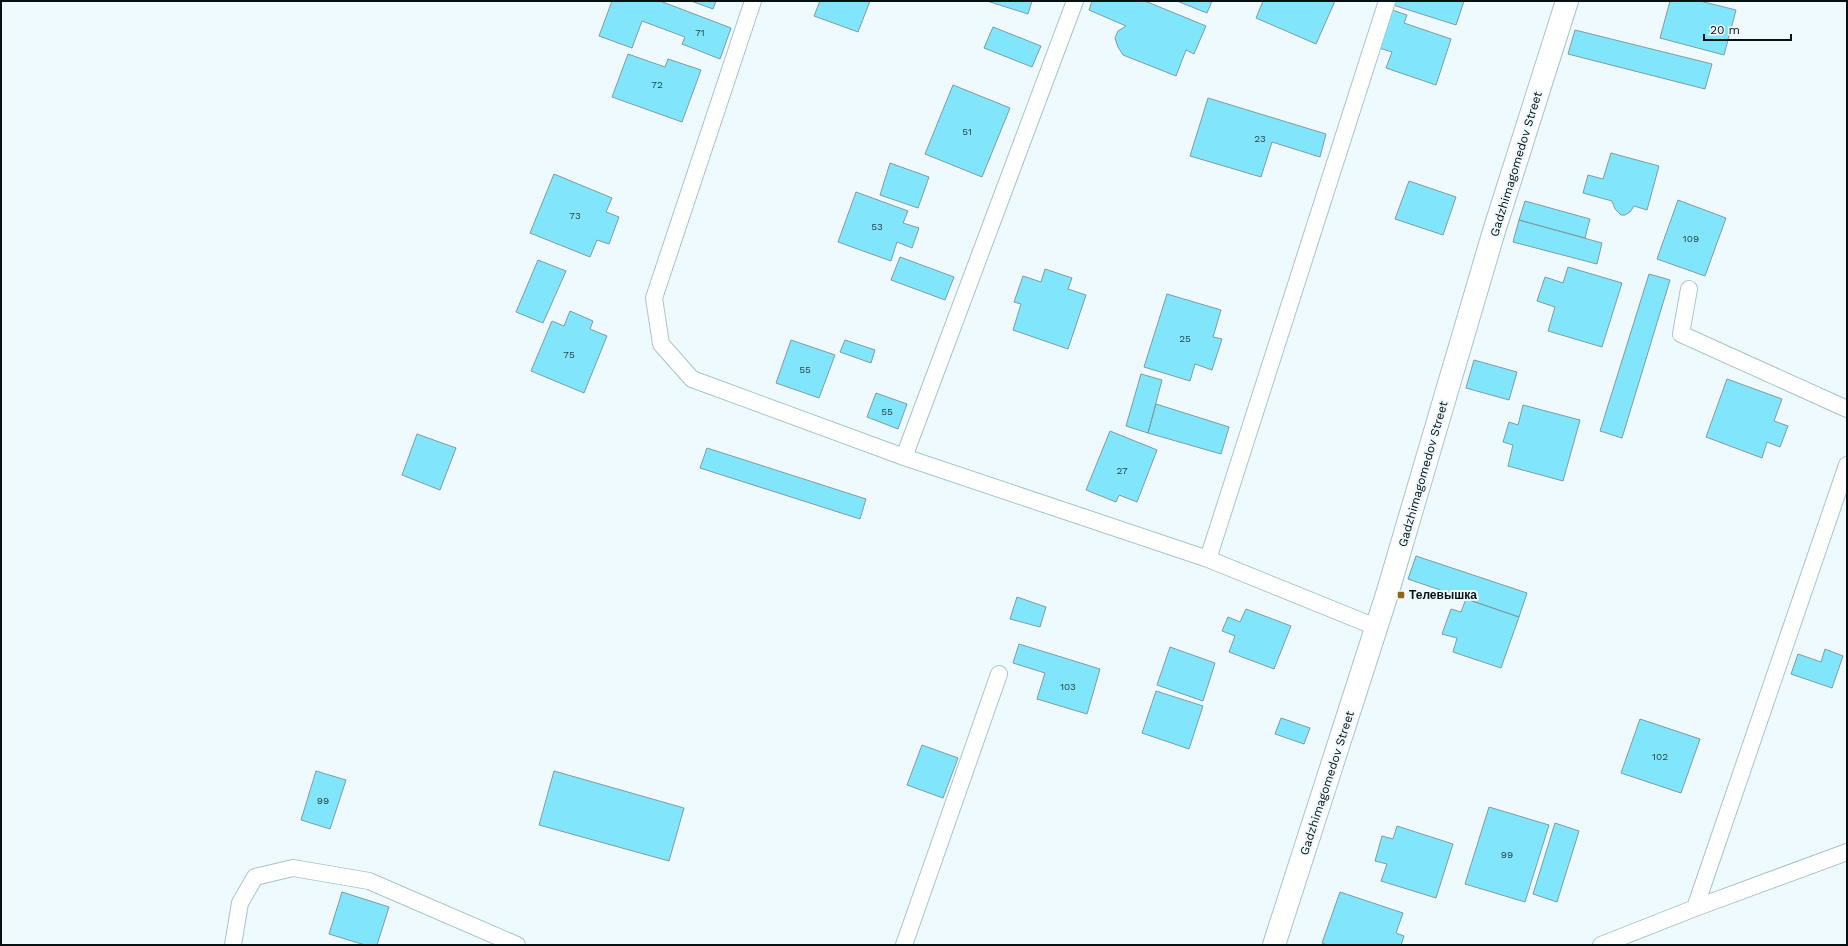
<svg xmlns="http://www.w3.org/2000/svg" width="1848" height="946" font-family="'Work Sans',sans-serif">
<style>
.building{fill:#81e6fc;stroke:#7f9ca3}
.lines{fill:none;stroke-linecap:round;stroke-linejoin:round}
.lane-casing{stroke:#a7c5cc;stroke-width:18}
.street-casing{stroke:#a7c5cc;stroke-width:24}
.lane{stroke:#fff;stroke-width:16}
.street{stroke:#fff;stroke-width:22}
.poi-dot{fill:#966216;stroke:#eefafd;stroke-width:1.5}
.labels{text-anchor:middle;stroke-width:4;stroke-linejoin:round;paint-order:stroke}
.number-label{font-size:10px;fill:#25464d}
.street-label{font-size:12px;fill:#061113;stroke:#eefafd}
.poi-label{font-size:12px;font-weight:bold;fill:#061113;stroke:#eefafd;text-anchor:start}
</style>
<rect width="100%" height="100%" fill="#eefafd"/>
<!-- building -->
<path class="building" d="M612,1H660L731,28L720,59L682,44L685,37L642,21L632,48L599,36Z
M691,1H716L713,9Z
M820,1H870L858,32L814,16Z
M987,1H1032L1028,14Z
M1092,1H1145L1206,26L1194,54L1186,50L1176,76L1123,55L1118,47L1115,38L1118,31L1126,26L1089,10Z
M1177,1H1212L1207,13Z
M1263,1H1335L1316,44L1256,18Z
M1395,1H1464L1456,25L1393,5Z
M1670,1H1700L1736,10L1724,55L1660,38Z
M1389,9L1407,15L1404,23L1451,39L1436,85L1386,68L1392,52L1376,47Z
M993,27L1041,46L1032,67L984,48Z
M1575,30L1712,64L1705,89L1568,54Z
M628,54L665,67L668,59L701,70L682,122L612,97Z
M953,85L1010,108L982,177L925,154Z
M1208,98L1326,134L1320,157L1272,142L1261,177L1190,156Z
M1611,153L1659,166L1647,210L1634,206L1630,212L1625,215H1621L1615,209L1612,201L1583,193L1588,175L1603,179Z
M890,163L929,177L918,208L880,195Z
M554,174L612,198L606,212L619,217L609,244L597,240L590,257L530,233Z
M1409,181L1456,197L1443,235L1395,219Z
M856,192L908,211L903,223L919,228L912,248L897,242L891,261L838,242Z
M1678,200L1726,218L1705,276L1657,259Z
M1525,201L1590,219L1585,238L1519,220Z
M1519,220L1602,243L1597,264L1513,242Z
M900,257L954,277L945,300L891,280Z
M538,260L566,271L543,323L516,312Z
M1568,267L1622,283L1602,347L1548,331L1555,307L1537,301L1545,277L1563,283Z
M1045,269L1072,278L1068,289L1086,295L1068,349L1013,330L1021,304L1014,302L1023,276L1041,282Z
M1649,274L1670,280L1622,438L1600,431Z
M1167,294L1221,310L1213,337L1222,339L1212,370L1195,364L1190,381L1144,367Z
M570,311L593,321L590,329L607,336L584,393L531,371L552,321L564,326Z
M791,340L835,355L819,398L776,383Z
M845,340L875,350L871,363L840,352Z
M1474,360L1517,372L1509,400L1466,388Z
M1141,374L1162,380L1148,433L1126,426Z
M1727,379L1782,399L1774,421L1788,426L1780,447L1767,442L1762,458L1706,437Z
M876,393L907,404L898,429L867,417Z
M1156,404L1229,427L1221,454L1148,433Z
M1523,405L1580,420L1563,481L1508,466L1513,445L1503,442L1509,422L1518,425Z
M1110,431L1157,450L1137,502L1119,495L1116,502L1086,490Z
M417,434L456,448L440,490L402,475Z
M707,448L866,499L860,519L700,468Z
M1416,556L1527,593L1519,617L1408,579Z
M1017,597L1046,607L1040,627L1010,619Z
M1466,599L1519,617L1501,668L1453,652L1457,638L1442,634L1451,609L1461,612Z
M1246,609L1291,626L1274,669L1229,652L1235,636L1222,631L1228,617L1240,622Z
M1019,644L1100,669L1087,714L1037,699L1045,673L1013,663Z
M1170,647L1215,663L1203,701L1157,685Z
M1825,649L1843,656L1832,688L1791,674L1798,654L1821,662Z
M1156,691L1203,706L1189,749L1142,733Z
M1281,718L1310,728L1304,744L1275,734Z
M1640,719L1700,739L1681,793L1621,773Z
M922,745L958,758L943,798L907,785Z
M316,771L346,780L330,829L301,820Z
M554,771L684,808L669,861L539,825Z
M1489,807L1549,825L1525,902L1465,884Z
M1555,823L1579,831L1557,902L1533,894Z
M1397,826L1453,844L1436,898L1381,881L1387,864L1375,861L1382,836L1393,839Z
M342,892L389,907L377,945H365L329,934Z
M1340,892L1403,913L1396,933L1404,936L1401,945H1327L1322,943Z"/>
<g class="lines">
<!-- lane casing -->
<g class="lane-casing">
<path id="lane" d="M753,1L654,298L661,344L692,379L904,457L1208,559L1376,627
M1689,289L1681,334L1847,409
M904,457L1075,1
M1208,559L1387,1
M1695,908L1847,465
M233,945L240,903L255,877L293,868L369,881L517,945
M904,945L999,674
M1601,945L1695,908L1847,852"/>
</g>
<!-- street casing -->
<g class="street-casing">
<path id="street" d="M1274,945L1388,591L1494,231L1567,1"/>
</g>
<!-- lane -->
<use href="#lane" class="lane"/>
<!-- street -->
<use href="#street" class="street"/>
</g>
<!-- markers -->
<rect class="poi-dot" x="1397" y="591" width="8" height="8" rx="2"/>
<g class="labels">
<!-- number labels -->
<g class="number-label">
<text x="700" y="36">71</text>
<text x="657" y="88">72</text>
<text x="967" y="135">51</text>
<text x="1260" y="142">23</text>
<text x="575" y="219">73</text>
<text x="877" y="230">53</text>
<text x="1691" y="242">109</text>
<text x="1185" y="342">25</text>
<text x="569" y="358">75</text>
<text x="805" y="373">55</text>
<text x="887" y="415">55</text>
<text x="1122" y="474">27</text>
<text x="1068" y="690">103</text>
<text x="1660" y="760">102</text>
<text x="323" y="804">99</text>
<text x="1507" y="858">99</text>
</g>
<!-- street labels -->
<g class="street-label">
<text transform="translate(1516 164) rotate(-73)" y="4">Gadzhimagomedov Street</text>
<text transform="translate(1423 474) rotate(-74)" y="4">Gadzhimagomedov Street</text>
<text transform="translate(1327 783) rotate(-72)" y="4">Gadzhimagomedov Street</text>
</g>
<!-- poi labels -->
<g class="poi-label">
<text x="1409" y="599">Телевышка</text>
</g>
</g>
<!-- border -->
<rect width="1848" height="946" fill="none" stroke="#061113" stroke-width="4"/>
<!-- scale -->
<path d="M1704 34v6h87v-6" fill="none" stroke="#061113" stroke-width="2"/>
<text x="1710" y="34" font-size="12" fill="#061113" stroke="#eefafd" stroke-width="3" paint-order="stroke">20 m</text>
</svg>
